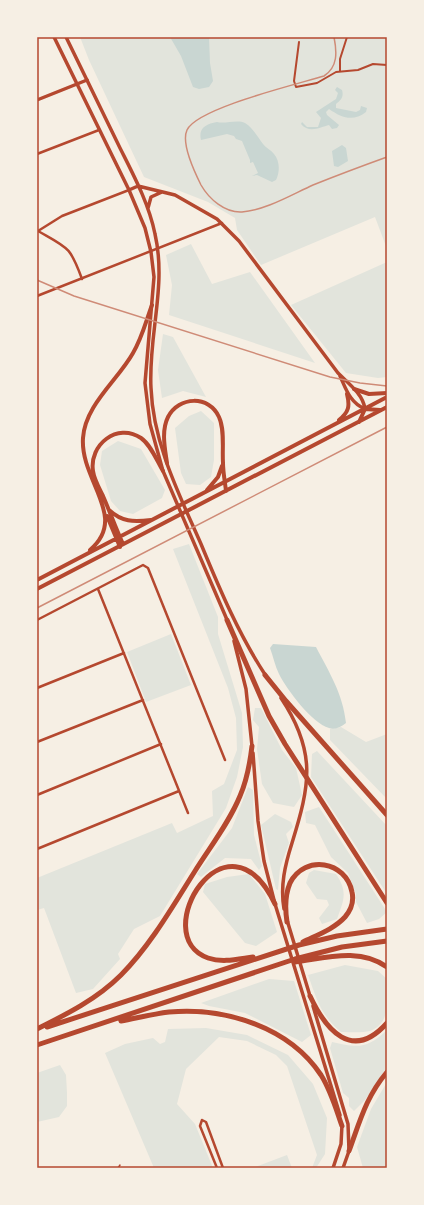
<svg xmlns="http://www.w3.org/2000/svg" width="424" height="1205" font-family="'Roboto Condensed',sans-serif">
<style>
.green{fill:#e2e4dc}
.water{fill:#c9d6d2}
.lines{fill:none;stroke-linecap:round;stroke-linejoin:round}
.service{stroke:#b5482f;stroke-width:1.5}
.pedestrian{stroke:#b5482f;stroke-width:2}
.minor{stroke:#b5482f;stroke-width:2.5}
.tertiary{stroke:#b5482f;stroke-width:3.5}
.secondary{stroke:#b5482f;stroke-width:3.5}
.primary{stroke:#b5482f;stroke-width:4}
.motorway{stroke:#b5482f;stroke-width:5}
.rail{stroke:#cf8b77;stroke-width:1.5}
.neatline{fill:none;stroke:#b5482f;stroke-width:1.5}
</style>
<rect width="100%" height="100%" fill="#f6efe4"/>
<!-- green -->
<path class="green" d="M80,37H387V249L375,217L261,265L237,230L235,218L208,202L144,177L89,60Z
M191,244L212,284L250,272L315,363L169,315L172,285L166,255Z
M387,262V377L378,378L346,373L291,305Z
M163,334L173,337L206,397L183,391L162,398L158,370Z
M201,411L214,423V460L211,477L200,485L186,484L181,473L175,428L189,416Z
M118,441L141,449L165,490L162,498L133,514L120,511L111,501L100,465L102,451Z
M189,544L218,617V634L242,713L243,747L237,777L226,808L160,916L134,929L118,954L120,959L93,989L76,993L44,908L37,910V878L172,823L177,833L213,816L212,791L224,784L237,750L236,718L228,688L173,549Z
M171,634L191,685L146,702L127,652Z
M255,708H261L282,750L296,768L302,795L294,807L273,803L262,784L257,749L259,727L253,720Z
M341,727L366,742L387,734V799L330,740V729Z
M317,751L387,826V894L311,777L312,754Z
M248,787L253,790L254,835L262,866L259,870L251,859L225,858L201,877L197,874L232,828Z
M319,807L387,912L379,919L367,923L356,902V894L348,873L331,857L315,825L306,823L305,812Z
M275,814L291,822L293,827L286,834L289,843L280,868L278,890L276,889L261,825Z
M314,870L336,874C348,892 344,900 337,919L322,924L319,918L329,905L327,900L317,899L306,883L309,873Z
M249,874L265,894L277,932L256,946L245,943L203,892L205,884L227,877Z
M345,965L378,971L387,979C387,997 392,1023 370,1031C362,1033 350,1032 341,1032C320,1014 317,1000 308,975Z
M269,979L294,981L311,1035L302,1042L245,1013L209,1006L201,1003Z
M206,1028L247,1035L288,1055L313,1084L327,1118L325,1154L316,1168H312L317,1155L287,1066L276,1055L247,1041L219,1037L186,1069L177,1104L195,1124L213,1168H154L105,1053L125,1044L153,1038L160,1044L165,1042L168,1029Z
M387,1030V1067L365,1100L354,1111L349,1106V1098L343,1093L330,1048L332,1042C358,1048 367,1049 387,1030Z
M60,1065L66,1075L67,1093V1106L59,1117L37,1122V1073Z
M387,1082V1168H363L357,1147L371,1109Z
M287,1155L292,1168H253Z"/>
<!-- water -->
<path class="water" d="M170,37H209L210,63L213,81L209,87L199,89L193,87L181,56Z
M337,87L342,90C344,97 341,100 336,104V108L356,112L360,110L361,106L367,108L366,112C353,122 342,118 329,109L326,112L327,115L339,125L337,128L332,129L329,125C321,127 309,134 301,124L302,122L307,127H318L321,118L316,112L336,99L338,93L335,90Z
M217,122C226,124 237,119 245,123C253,128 257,136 263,144C266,148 271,150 274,154C280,161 280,172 276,180L272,182L257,175L252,176L258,173L253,162L250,163V160L242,141L236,139L234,136L227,134L201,140C198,128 206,124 217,122Z
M342,145L346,148L348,161L338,167L334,166L332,151Z
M273,644L316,647C329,672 343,694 346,723C341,727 335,730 329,728C312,723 287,690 279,674C275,666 273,656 270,648Z"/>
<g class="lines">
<!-- service -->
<path class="service" d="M118,1168L120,1165"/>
<!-- pedestrian -->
<path class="pedestrian" d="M299,42L294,81L296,87L317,83L336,72L358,70L373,64L387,65
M340,71V59L347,37"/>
<!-- minor -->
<path class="minor" d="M37,154L99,130
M38,231L62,216L129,190
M38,231C68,248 70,246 82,279
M37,296L222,223
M98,589L188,813
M37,620L143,565L148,568L225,760
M37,688L124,653
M37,742L143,700
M37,795L161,744
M37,849L179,791
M217,1168L200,1126L202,1120L206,1122L223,1168"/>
<!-- tertiary -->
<path class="tertiary" d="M37,100L87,80
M253,753L258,821L264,861L275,904L340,1115
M313,1006L348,1124L349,1151L343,1168
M333,1168L341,1144L342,1125"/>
<!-- secondary -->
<path class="secondary" d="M54,37L129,190L145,228L151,252L154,277L145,383L150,424L163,471L228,622
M66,37C84,74 102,111 120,148C134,176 149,204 155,234C167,286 148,336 151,388C153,443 179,494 201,544C220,590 239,635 266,676
M129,190L138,186L175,195L217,219L239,241L338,373C348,383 363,394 365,409
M148,208L151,197L162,192
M340,376C346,389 350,403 365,409
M234,641L246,689L252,746
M281,698C317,752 310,785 292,843C285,865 280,886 284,909
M287,920L310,996"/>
<!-- primary -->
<path class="primary" d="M354,389L369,394L387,393
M365,409L380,410
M339,420C349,412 350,406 347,394
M359,422L365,409
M167,463C165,449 161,431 168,417C179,396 209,395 219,417C225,430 222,449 223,463C223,472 225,482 226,491
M207,490L218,477L222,466
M109,510C122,522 133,522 151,520
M107,516L120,547
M123,544C116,529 110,512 103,496C99,488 94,479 93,471C89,445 117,422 141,438C151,445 157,461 163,471
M90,550C129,517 80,481 83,438C85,405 118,380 133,353C142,338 146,321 152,305
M37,580L387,397
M37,589L387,407"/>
<!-- motorway -->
<path class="motorway" d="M227,620L269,716L285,744L387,903
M265,675L286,701L387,815
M287,922C285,909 285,895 290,883C305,854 346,861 352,892C354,901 351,910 345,917C334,929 317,935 303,942
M253,957C238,959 223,963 208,958C146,936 227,803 275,904
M295,962C325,958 360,947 387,967
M310,996C326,1030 352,1062 387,1023
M121,1021C137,1018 153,1014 169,1012C225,1007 289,1027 321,1075C331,1091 336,1109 342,1126
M47,1027L299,945L337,936L387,929
M37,1029C67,1014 97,999 121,975C150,946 173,906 195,871C210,847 229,823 240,796C247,780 250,763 252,746
M37,1045L295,959L342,947L387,941
M349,1151C360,1121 366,1097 387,1072"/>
<!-- rail -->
<path class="rail" d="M334,37C337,52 338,67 324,76C298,84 197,108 187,130C181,143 195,173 201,185C209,199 225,213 242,212C266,210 291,195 313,185C338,175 362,166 387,157
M37,280L74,296L330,377L360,383L387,386
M37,608L387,427"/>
</g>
<!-- border -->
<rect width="424" height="1205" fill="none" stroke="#f6efe4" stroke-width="76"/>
<rect x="38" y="38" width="348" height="1129" class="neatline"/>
</svg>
